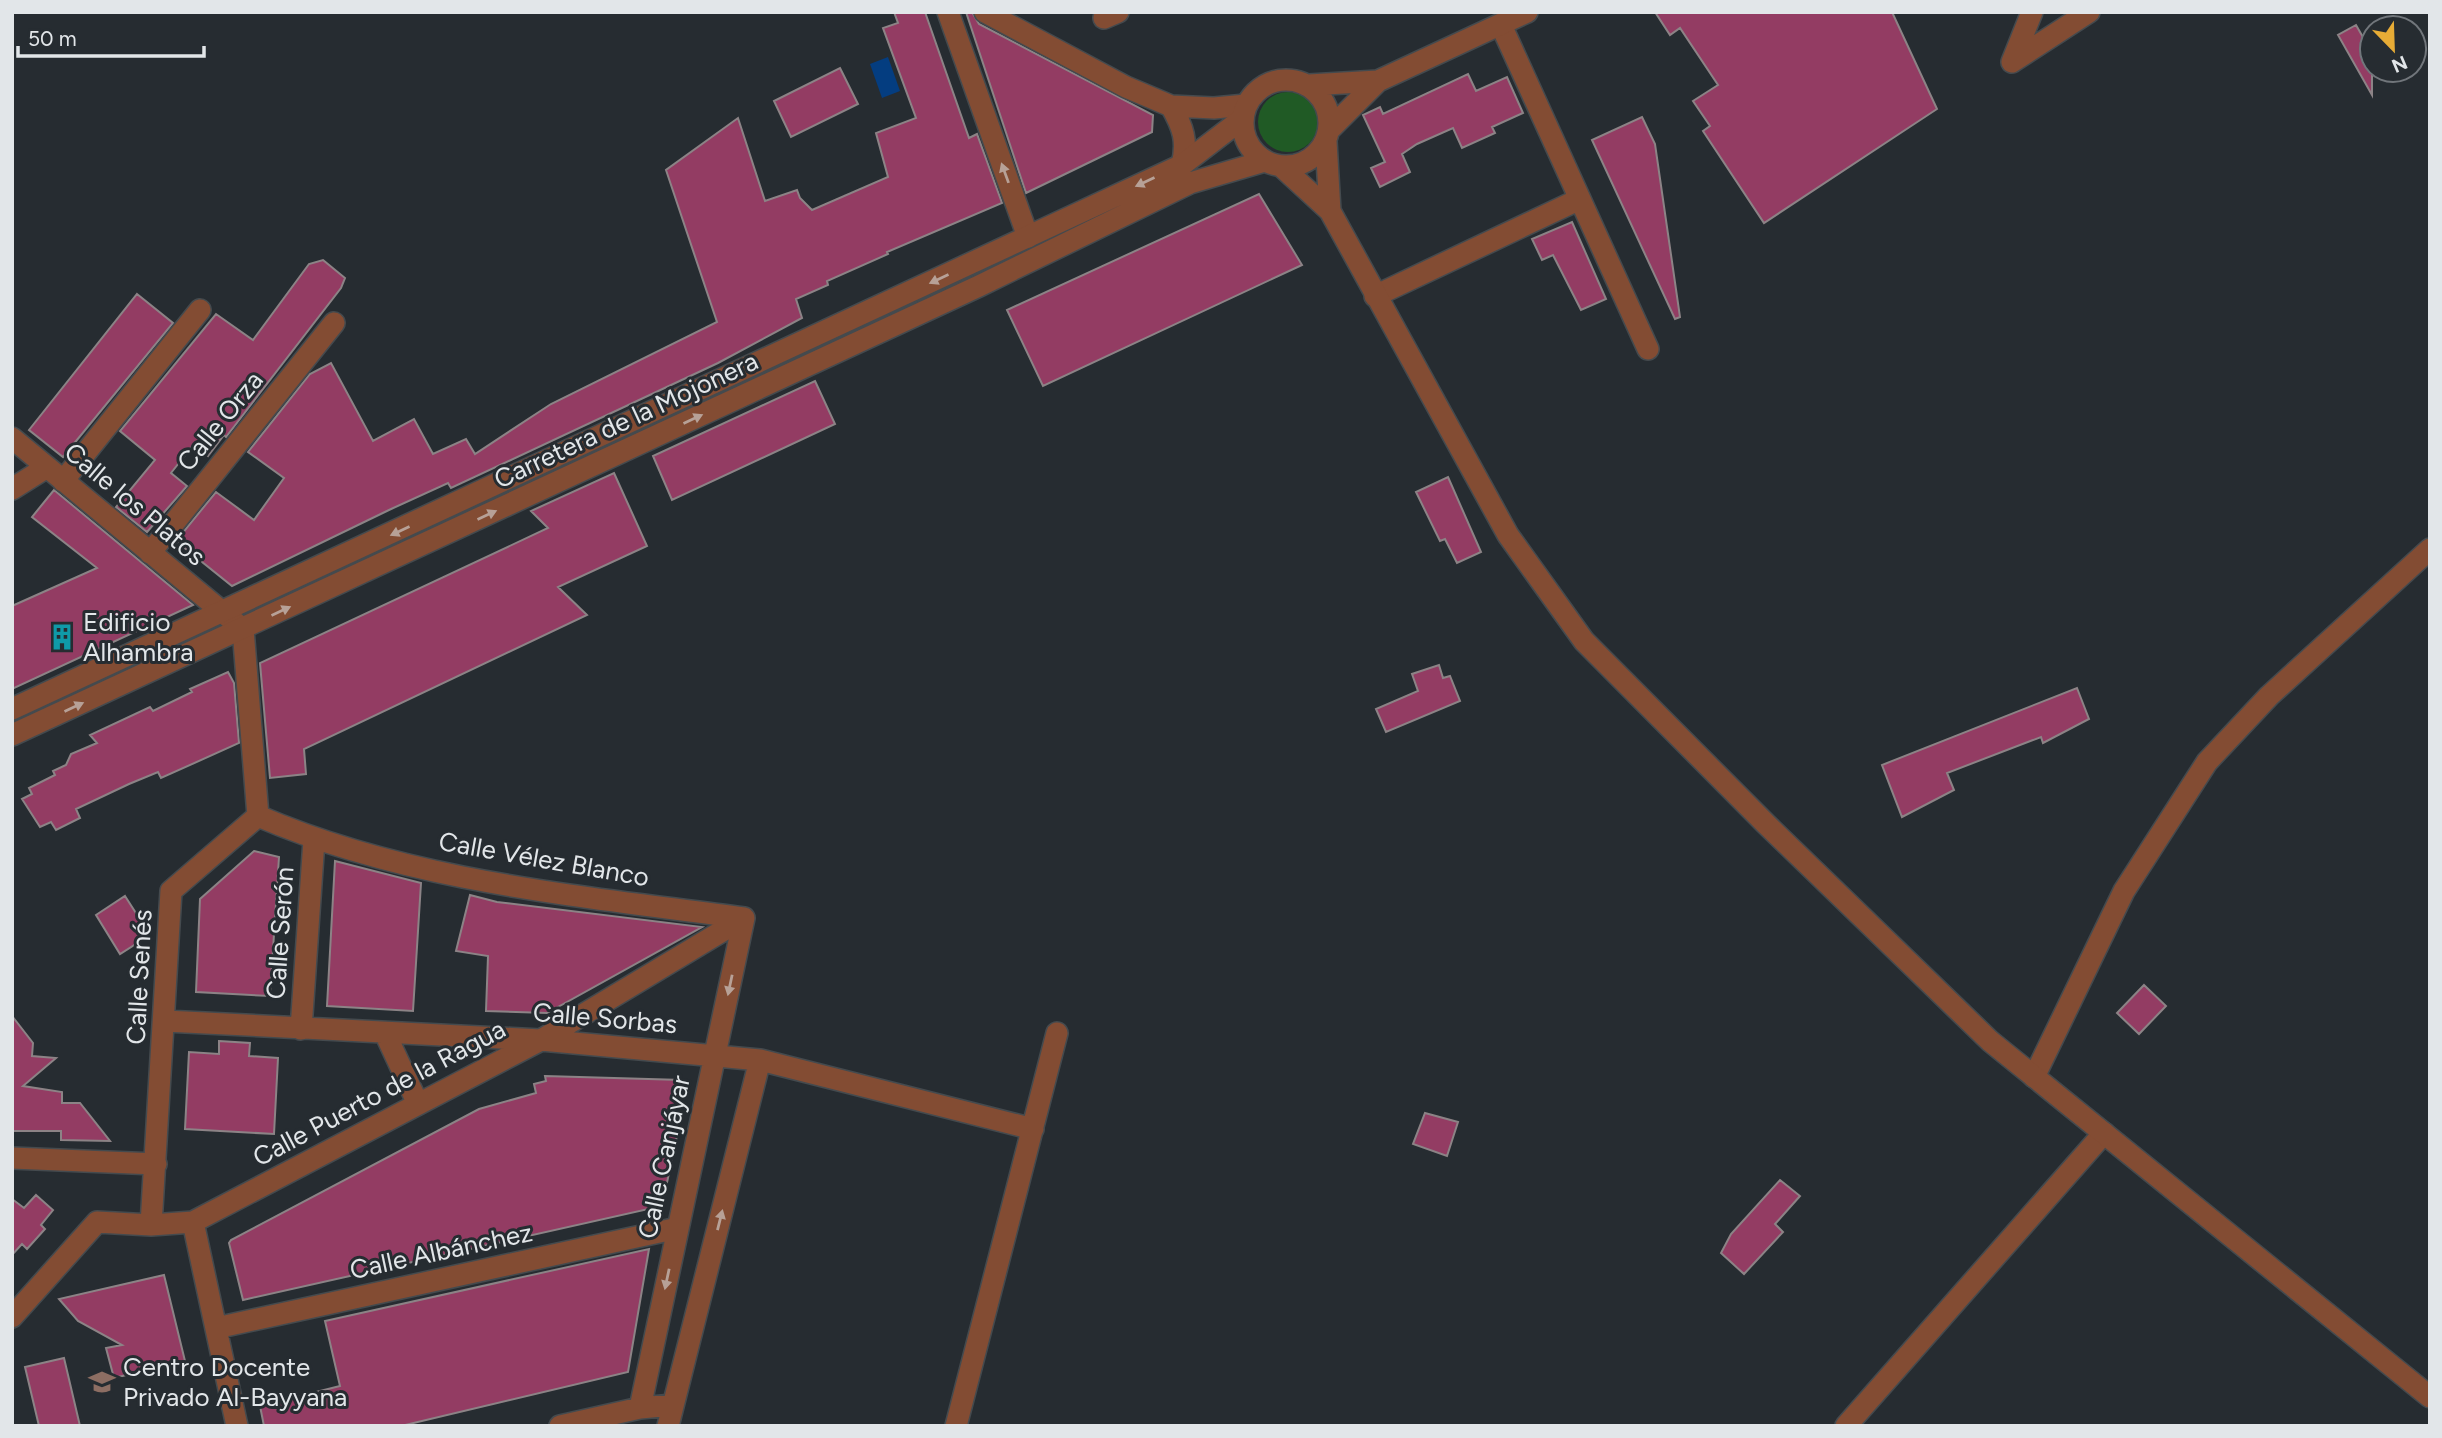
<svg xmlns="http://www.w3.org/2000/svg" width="2442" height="1438" font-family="Figtree,sans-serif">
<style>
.green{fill:#205a25}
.water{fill:#043d80}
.building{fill:#933c63;stroke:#8c8386;stroke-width:2}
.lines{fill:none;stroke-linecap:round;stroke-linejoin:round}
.minor-casing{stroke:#444a4e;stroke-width:24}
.tertiary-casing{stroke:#444a4e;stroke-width:24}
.minor{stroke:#834c33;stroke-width:21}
.tertiary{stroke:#834c33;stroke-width:21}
.oneway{fill:#b7a197}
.labels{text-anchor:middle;stroke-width:6;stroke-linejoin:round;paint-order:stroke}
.street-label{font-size:26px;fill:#e2e6e9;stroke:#262c31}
.poi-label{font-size:26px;fill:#e2e6e9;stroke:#262c31;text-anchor:start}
</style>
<rect width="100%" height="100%" fill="#262c31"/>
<!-- green -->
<path class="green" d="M1258 122a30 30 0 1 1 60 0a30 30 0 1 1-60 0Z"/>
<!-- water -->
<path class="water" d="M888,57L900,91L882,98L870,64Z"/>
<!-- building -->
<path class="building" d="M894,12H925L969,138L977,134L1002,203L887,252L888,254L827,281L828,285L796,299L802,318L718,363L451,488L448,483L389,510L232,586L176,541L216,492L254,520L284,478L248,452L310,374L331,363L373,441L414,419L433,454L466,439L475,454L551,404L717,322L666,170L738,118L765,201L797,190L800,198L812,210L888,177L876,133L916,118L883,28L898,23Z
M966,12H972L979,24L1153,115L1152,132L1026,193Z
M1655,12H1892L1937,109L1764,223L1703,131L1710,126L1693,101L1718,85L1680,28L1670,35Z
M2356,25L2372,53V95L2338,35Z
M840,68L858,104L791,137L774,101Z
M1468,74L1476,91L1507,77L1523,113L1492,127L1495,133L1462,148L1453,128L1417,144L1402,154L1410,172L1380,187L1371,168L1385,162L1363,115L1380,107L1383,114Z
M1642,117L1655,144L1680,317L1675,319L1592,140Z
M1259,194L1302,265L1043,386L1007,310Z
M1572,222L1606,299L1581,310L1553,255L1542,260L1532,239Z
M323,260L345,278L341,288L226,437L224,435L208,456L194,444L171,473L187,486L147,532L116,507L155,460L120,431L216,314L253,340L309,264Z
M137,294L173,323L63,457L29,430Z
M815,381L835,424L672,500L653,456Z
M614,473L647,546L558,587L587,615L304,749L306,774L270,778L260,663L548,528L531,511Z
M1448,477L1481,552L1457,563L1445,539L1440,541L1416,492Z
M54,490L193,605L12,689V606L97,568L32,517Z
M1439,665L1443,678L1450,676L1460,701L1386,732L1376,709L1418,691L1412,674Z
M228,672L234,683L239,743L161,778L158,772L129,784L76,809L80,818L56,830L51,822L40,827L22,799L32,794L29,788L55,775L53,771L66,765L71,754L97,743L90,735L150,707L153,711L192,692L190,689Z
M2077,688L2089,719L2043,743L2041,737L1947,773L1954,790L1902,817L1882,765Z
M254,851L279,857L270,996L196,992L200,899Z
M335,861L421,883L413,1011L327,1006Z
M470,895L497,902L702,927L547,1013L486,1011L488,956L456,951Z
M125,896L150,935L120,954L96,915Z
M2144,985L2166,1006L2139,1034L2117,1013Z
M12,1016L33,1043L32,1056L56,1058L23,1086L62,1092V1103H80L110,1141L61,1140V1131H12Z
M219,1041L250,1043L249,1056L278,1058L274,1134L185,1129L189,1052L219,1054Z
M545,1076L682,1080L673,1122H680L662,1206L243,1300L229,1243L231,1240L479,1109L536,1093L534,1084L546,1081Z
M1425,1113L1458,1122L1447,1156L1413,1144Z
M1780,1180L1800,1196L1775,1224L1783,1232L1744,1274L1721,1253L1731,1234Z
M36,1195L53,1210L41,1225L45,1229L27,1249L22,1244L12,1255V1199L24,1208Z
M649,1249L628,1372L401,1426H264L260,1406L340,1386L325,1321Z
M164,1275L185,1361L114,1378L106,1348L122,1345L78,1321L59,1299Z
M64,1358L80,1426H39L25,1367Z"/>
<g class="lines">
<!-- minor casing -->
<g class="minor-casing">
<path id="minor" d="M948,12L1028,237
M985,12L1126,87L1171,106L1214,108L1246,105
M1104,18L1118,12
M1501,25L1648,349
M2012,62L2089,12
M2012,62L2032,12
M1171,106C1183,127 1188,141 1182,165
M1375,296L1580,199
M12,438L243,629L258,816
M63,481L200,310
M12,489L47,467
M150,553L334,323
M258,816C411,882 581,896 744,918
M165,1021L541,1040L760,1060L1033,1129
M301,1029L314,840
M385,1033L418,1104
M2034,1077L2124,891L2207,762L2269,696L2430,549
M12,1158L156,1164
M193,1222L237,1426
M151,1225L171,891L258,816
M12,1317L97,1222L151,1225L193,1222L541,1040L744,918
M216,1328L678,1228
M640,1408L744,918
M560,1426L640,1408L673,1405
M668,1426L760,1060
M956,1426L1057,1033
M1846,1426L2104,1133"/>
</g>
<!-- tertiary casing -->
<g class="tertiary-casing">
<path id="tertiary" d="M1243 123a43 43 0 1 1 86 0a43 43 0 1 1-86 0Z
M1309,85L1378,81
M1330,129L1378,81L1527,12
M1326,141L1330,211
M1281,166L1330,211L1508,535L1584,641L1766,824L1990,1041L2430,1397
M12,709L1182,165L1242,119
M12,735L979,286L1190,183L1265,161"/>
</g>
<!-- minor -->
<use href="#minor" class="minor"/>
<!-- tertiary -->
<use href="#tertiary" class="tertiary"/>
</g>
<!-- one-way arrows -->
<defs><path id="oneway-solid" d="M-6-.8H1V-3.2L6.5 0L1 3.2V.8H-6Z" transform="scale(1.75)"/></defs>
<g class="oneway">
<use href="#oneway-solid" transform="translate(1005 173) rotate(-110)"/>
<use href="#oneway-solid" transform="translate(1145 182) rotate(155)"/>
<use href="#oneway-solid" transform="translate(939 279) rotate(155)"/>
<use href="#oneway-solid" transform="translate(693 419) rotate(-25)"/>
<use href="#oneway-solid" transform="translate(487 515) rotate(-25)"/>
<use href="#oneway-solid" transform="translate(400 531) rotate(155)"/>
<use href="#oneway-solid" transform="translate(281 611) rotate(-25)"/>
<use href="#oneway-solid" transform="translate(74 707) rotate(-25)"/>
<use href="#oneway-solid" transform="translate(730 985) rotate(102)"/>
<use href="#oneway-solid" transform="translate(720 1220) rotate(-76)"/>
<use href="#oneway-solid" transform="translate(667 1279) rotate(102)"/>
</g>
<!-- icons -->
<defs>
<g id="building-bare" transform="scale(2.1)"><path d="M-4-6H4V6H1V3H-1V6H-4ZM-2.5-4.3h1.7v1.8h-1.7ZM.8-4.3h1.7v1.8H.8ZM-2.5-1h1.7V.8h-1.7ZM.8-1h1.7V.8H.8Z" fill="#0f9aa8" stroke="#262c31" stroke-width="2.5" paint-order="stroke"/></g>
<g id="university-bare" transform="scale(2.1)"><path d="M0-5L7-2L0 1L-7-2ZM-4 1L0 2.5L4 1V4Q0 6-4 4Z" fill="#8d6e63" stroke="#262c31" stroke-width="2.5" paint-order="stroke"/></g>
</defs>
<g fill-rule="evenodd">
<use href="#building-bare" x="62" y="637"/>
<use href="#university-bare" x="102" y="1382"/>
</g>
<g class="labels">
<!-- street labels -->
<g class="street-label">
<text transform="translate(626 420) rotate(-25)" y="9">Carretera de la Mojonera</text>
<text transform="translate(220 421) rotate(-51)" y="9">Calle Orza</text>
<text transform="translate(135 504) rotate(40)" y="9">Calle los Platos</text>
<text transform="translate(544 859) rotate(10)" y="9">Calle Vélez Blanco</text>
<text transform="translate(280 933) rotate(-86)" y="9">Calle Serón</text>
<text transform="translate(139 977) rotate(-87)" y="9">Calle Senés</text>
<text transform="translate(605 1018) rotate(5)" y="9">Calle Sorbas</text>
<text transform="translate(379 1093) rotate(-28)" y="9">Calle Puerto de la Ragua</text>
<text transform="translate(664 1157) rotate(-78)" y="9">Calle Canjáyar</text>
<text transform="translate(441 1251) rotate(-12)" y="9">Calle Albánchez</text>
</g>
<!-- poi labels -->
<g class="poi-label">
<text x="83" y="631">Edificio<tspan x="83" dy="30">Alhambra</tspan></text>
<text x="123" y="1376">Centro Docente<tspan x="123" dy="30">Privado Al-Bayyana</tspan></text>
</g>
</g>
<!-- border -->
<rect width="2442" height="1438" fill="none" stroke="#e2e6e9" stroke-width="28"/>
<!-- north arrow -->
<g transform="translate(2393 49) rotate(157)"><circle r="33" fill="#262c31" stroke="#71767b" stroke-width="2"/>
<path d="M0-5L12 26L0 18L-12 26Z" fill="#e7ac36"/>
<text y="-10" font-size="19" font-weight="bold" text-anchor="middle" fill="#e2e6e9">N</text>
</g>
<!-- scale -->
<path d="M18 46v10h186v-10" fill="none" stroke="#e2e6e9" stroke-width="3.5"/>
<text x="28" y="46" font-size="21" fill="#e2e6e9" stroke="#262c31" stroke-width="5" paint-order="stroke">50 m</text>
</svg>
